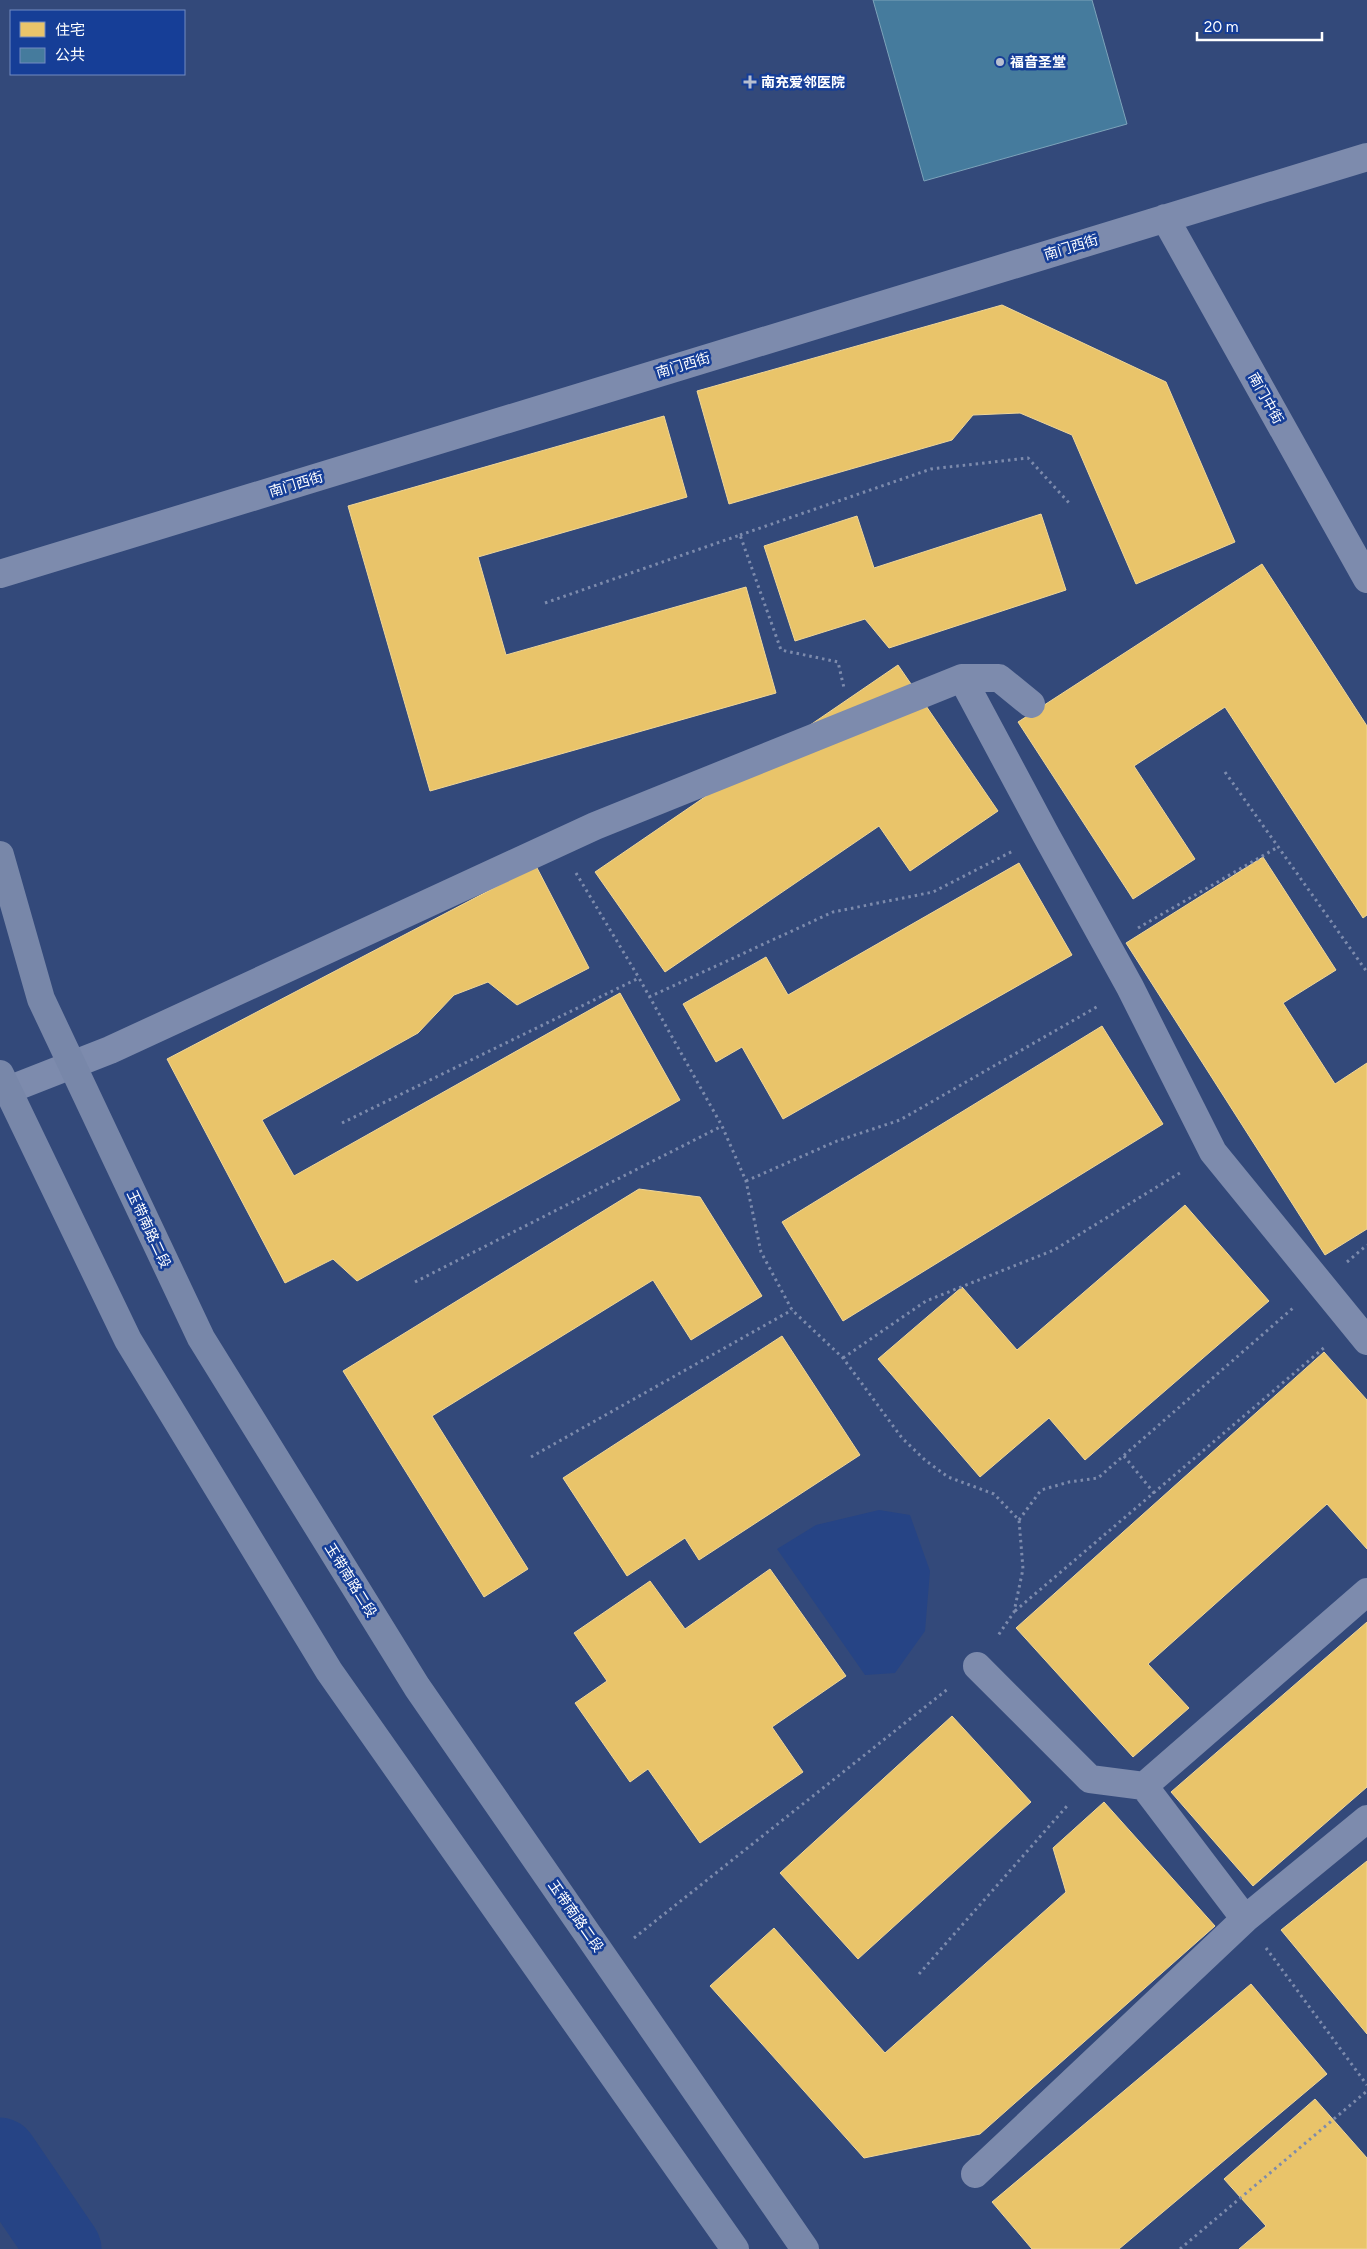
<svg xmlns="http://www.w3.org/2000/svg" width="1367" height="2249" font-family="Figtree,'Noto Sans SC',sans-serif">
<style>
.water{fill:#264485}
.homes{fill:#e9c46a;stroke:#f0d697}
.public{fill:#457b9d;stroke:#7da3ba}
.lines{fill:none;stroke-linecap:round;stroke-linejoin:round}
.river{stroke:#264485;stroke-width:75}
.path{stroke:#7d8bad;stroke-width:3;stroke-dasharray:2.5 4;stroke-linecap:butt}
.minor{stroke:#7d8bad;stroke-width:28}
.tertiary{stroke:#7d8bad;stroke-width:28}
.secondary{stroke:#7887a9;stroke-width:28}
.poi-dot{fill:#b8bfd0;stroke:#163e97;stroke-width:2}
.labels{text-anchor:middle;stroke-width:5;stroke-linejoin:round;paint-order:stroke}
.poi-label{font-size:14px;font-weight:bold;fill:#fff;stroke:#163e97;text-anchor:start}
.street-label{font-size:14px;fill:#fff;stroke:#163e97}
</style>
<rect width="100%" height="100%" fill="#33497a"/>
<!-- water -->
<path class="water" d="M879,1510L910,1515L930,1571L925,1631L895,1673L865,1675L777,1549L816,1525Z"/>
<!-- homes -->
<path class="homes" d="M1002,305L1166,382L1235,542L1136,584L1072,435L1020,413L973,415L952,440L729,504L697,391Z
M664,416L687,497L478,557L506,655L746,587L776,693L430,791L348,506Z
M1041,514L1066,590L889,648L865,619L795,641L764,546L857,516L874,568Z
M1262,564L1367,726V915L1363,918L1225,707L1134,766L1195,859L1133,899L1018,722Z
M898,665L998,811L910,871L879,826L665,972L595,872Z
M1263,857L1336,970L1283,1003L1335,1084L1367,1063V1229L1325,1255L1126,943Z
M1019,863L1072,955L783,1119L742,1047L716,1062L683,1004L766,957L788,995Z
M536,866L589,968L517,1005L488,982L454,995L418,1033L262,1120L294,1176L620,993L680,1100L357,1281L333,1259L285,1283L167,1059Z
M1102,1026L1163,1124L843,1321L782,1222Z
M639,1189L700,1197L762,1296L691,1340L653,1280L432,1416L528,1569L484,1597L343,1371Z
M1185,1205L1269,1301L1085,1460L1049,1418L980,1477L878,1359L962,1287L1017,1350Z
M782,1336L860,1455L699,1560L685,1538L627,1576L563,1478Z
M1324,1352L1367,1400V1549L1327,1504L1148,1664L1189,1708L1133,1757L1016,1628Z
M770,1569L846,1676L772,1727L803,1772L700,1843L648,1769L630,1782L575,1703L607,1681L574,1633L650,1581L685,1629Z
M1367,1622V1787L1253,1886L1171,1792Z
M952,1716L1031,1802L858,1959L780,1873Z
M1104,1802L1215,1926L980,2134L864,2158L710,1986L774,1928L885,2053L1066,1892L1053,1848Z
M1367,1861V2034L1281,1930Z
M1251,1984L1327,2074L1119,2249H1032L992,2202Z
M1315,2099L1367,2158V2249H1239L1266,2226L1224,2179Z"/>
<!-- public -->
<path class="public" d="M873,0H1092L1127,124L924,181Z"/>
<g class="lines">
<!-- river -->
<path class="river" d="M0,2155L64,2249"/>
<!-- path -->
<path class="path" d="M740,535L931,469L1028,458L1070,504
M545,603L740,535L781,650L838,662L844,688
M1225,772L1367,972
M576,873L639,978L722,1126L746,1181L761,1252L792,1310L843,1358L902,1438L925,1460L948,1477L994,1494L1019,1520L1023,1569L1014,1612L997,1637
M1138,928L1278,847
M649,997L833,912L933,892L1013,851
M342,1123L639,978
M746,1181L837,1141L900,1120L1100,1005
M1347,1262L1367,1245
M415,1282L722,1126
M843,1358L926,1301L1054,1250L1183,1171
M1124,1456L1154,1493
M531,1457L792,1310
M1019,1520L1041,1490L1069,1482L1098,1478L1293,1308
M1015,1611L1326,1346
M634,1938L949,1688
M1266,1948L1367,2085
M919,1974L1067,1806
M1180,2249L1367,2091"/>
<!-- minor -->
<path class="minor" d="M962,678L1046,835L1130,987L1213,1152L1367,1341
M8,1090L110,1050L595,826L962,678H999L1031,704
M977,1666L1090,1779L1144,1786L1245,1919
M1144,1786L1367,1592
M975,2174L1245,1919L1367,1819"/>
<!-- tertiary -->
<path class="tertiary" d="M1165,218L1367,579
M0,574L1367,157"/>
<!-- secondary -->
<path class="secondary" d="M0,855L41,999L201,1338L417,1687L805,2249
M0,1074L128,1340L329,1671L735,2249"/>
</g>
<!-- markers -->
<g class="poi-dot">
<circle cx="1000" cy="62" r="5"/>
<path d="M747.5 74.5h5v5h5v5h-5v5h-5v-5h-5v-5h5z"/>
</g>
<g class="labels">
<!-- poi labels -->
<g class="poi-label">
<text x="1010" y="67">福音圣堂</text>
<text x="761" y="87">南充爱邻医院</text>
</g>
<!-- street labels -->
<g class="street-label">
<text transform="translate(1071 247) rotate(-17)" y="5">南门西街</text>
<text transform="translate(683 365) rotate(-17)" y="5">南门西街</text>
<text transform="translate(1266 398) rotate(61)" y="5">南门中街</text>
<text transform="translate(296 484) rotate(-17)" y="5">南门西街</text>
<text transform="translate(149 1229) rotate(65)" y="5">玉带南路二段</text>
<text transform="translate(351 1580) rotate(58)" y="5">玉带南路二段</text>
<text transform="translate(576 1916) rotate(55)" y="5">玉带南路二段</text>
</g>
</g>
<!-- legend -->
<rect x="10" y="10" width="175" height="65" fill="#163e97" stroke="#738bc1"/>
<rect x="20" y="22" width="25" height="15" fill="#e9c46a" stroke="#738bc1"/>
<text x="55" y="35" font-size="15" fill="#ffffff">住宅</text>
<rect x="20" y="48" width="25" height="15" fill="#457b9d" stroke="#738bc1"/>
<text x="55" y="60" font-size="15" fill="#ffffff">公共</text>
<!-- scale -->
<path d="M1197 32v8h125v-8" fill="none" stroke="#ffffff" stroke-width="2.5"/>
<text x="1204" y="32" font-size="15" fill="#ffffff" stroke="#163e97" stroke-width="4" paint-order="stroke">20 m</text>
</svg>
